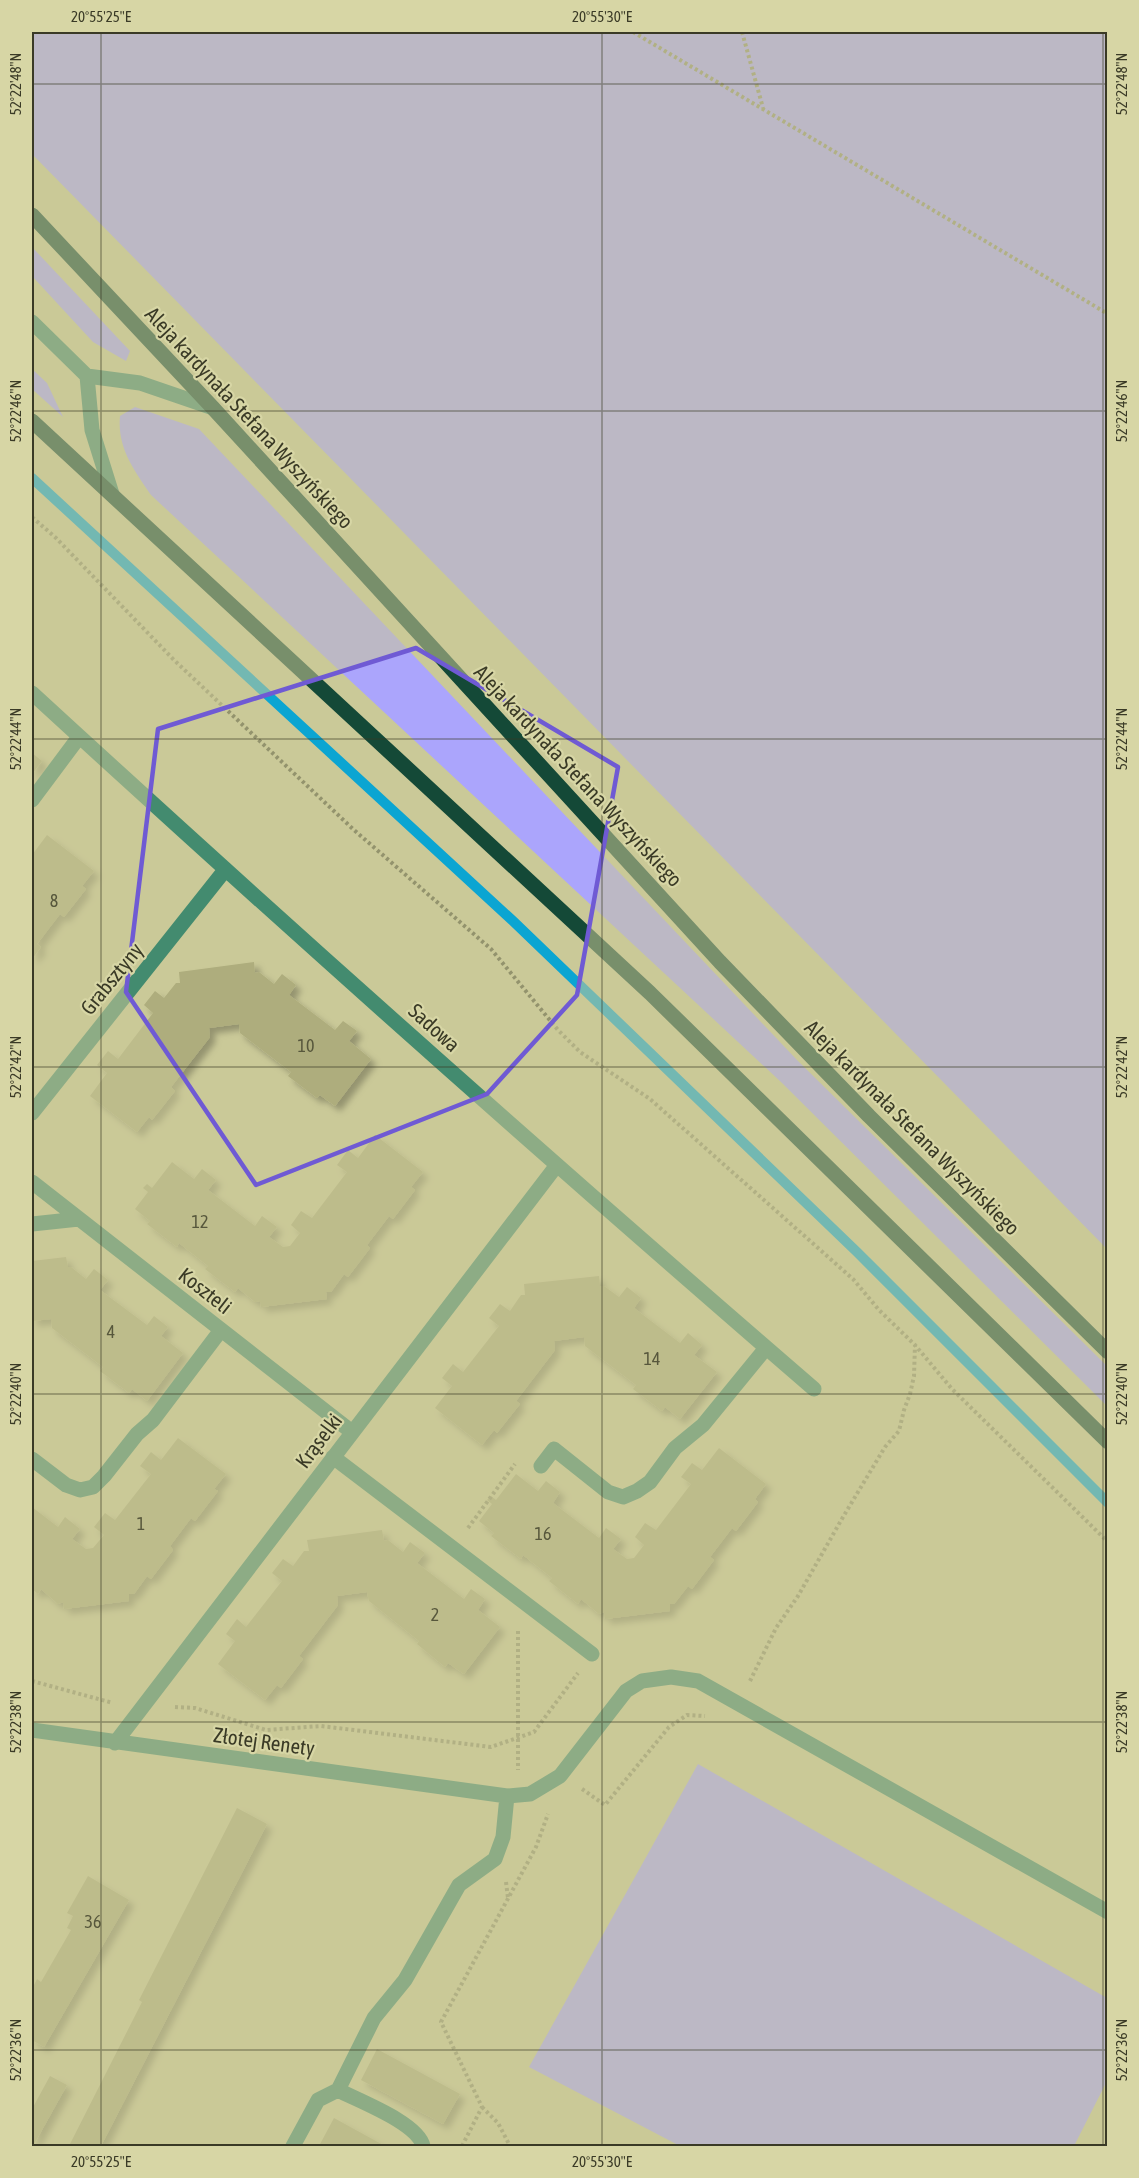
<svg xmlns="http://www.w3.org/2000/svg" width="1139" height="2178" font-family="'Asap Condensed',sans-serif">
<style>
.green{fill:#aba5fc}
.lines{fill:none;stroke-linecap:round;stroke-linejoin:round}
.stream{stroke:#0ba5d2;stroke-width:10}
.building{fill:#aead7d;filter:url(#shadow)}
.path{stroke:#93936d;stroke-width:4;stroke-dasharray:3 3;stroke-linecap:butt}
.minor{stroke:#438b6f;stroke-width:15}
.major{stroke:#144937;stroke-width:15}
.marked{fill:none;stroke:#6f5ad4;stroke-width:4.5;stroke-linejoin:round}
.ticks{fill:none;stroke:#3a3a26;stroke-width:1.5;stroke-opacity:0.45}
.labels{text-anchor:middle;stroke-width:4.5;stroke-linejoin:round;paint-order:stroke}
.number-label{font-size:18px;fill:#57573c}
.street-label{font-size:21px;fill:#3a3a26;stroke:#d7d6a5}
.neatline{fill:none;stroke:#3a3a26;stroke-width:2}
.ticks-label{font-size:15px;text-anchor:middle;fill:#3a3a26}
</style>
<defs>
<filter id="shadow"><feDropShadow dx="5.5" dy="5.5" stdDeviation="3" flood-color="#0004"/></filter>
</defs>
<rect width="100%" height="100%" fill="#cac998"/>
<!-- green -->
<path class="green" d="M32,32H1107V1249L32,154Z
M32,247L130,351L126,361L93,342L32,276Z
M32,369L47,383L63,417L32,389Z
M135,407L199,429L797,1060L1107,1366V1406L781,1082L151,495C134,470 117,448 120,416Z
M698,1764L1107,1998V2081L1074,2146H680L529,2067Z"/>
<g class="lines">
<!-- stream -->
<path class="stream" d="M32,478L513,921L857,1252L1108,1503"/>
</g>
<!-- building -->
<path class="building" d="M32,753L42,761L32,774Z
M47,835L94,871L82,886L86,889L64,917L60,914L37,944L41,947L32,959V855Z
M254,962L255,973L259,972L274,984L282,974L296,985L289,995L335,1030L343,1021L357,1031L349,1041L371,1059L335,1106L320,1095L317,1098L288,1076L291,1072L240,1033L239,1024L209,1028L210,1037L171,1087L175,1091L152,1120L149,1117L137,1132L90,1096L107,1073L97,1065L108,1051L118,1059L153,1013L144,1005L155,991L164,998L176,983H180L179,972Z
M375,1135L423,1172L411,1187L415,1190L393,1219L389,1216L367,1245L370,1248L348,1277L344,1274L331,1292H326L327,1299L261,1307L260,1301L255,1302L238,1288L235,1292L205,1269L208,1266L179,1243L177,1247L147,1224L150,1221L135,1209L148,1192L143,1188L147,1184L152,1188L172,1162L194,1179L202,1169L216,1180L208,1190L255,1226L262,1216L277,1227L269,1237L283,1247L290,1246L300,1233L291,1225L301,1211L312,1218L347,1172L337,1165L348,1150L358,1158Z
M66,1257L68,1267H71L86,1279L94,1269L108,1280L100,1290L147,1325L154,1316L168,1327L161,1336L183,1353L147,1401L132,1389L129,1393L100,1371L103,1367L52,1328L51,1319L32,1321V1261Z
M599,1276L600,1286H604L619,1297L627,1287L641,1298L634,1308L680,1343L688,1333L702,1345L694,1355L717,1372L680,1419L665,1407L662,1411L633,1389L636,1385L585,1346L584,1337L554,1341L555,1350L516,1401L520,1404L497,1433L494,1430L482,1445L435,1408L452,1386L442,1378L453,1364L463,1372L499,1326L489,1318L500,1304L510,1311L521,1295H525L524,1284Z
M178,1438L226,1474L214,1489L218,1491L195,1521L191,1518L170,1546L173,1550L151,1579L147,1576L134,1594H129V1601L64,1609L63,1602L58,1604L41,1589L38,1594L32,1589V1507L58,1527L65,1517L80,1529L72,1539L86,1549L93,1548L104,1535L94,1527L105,1513L115,1520L151,1474L140,1466L151,1452L161,1460Z
M719,1448L766,1484L755,1499L758,1502L736,1531L732,1528L710,1557L714,1560L692,1589L688,1586L674,1604H670V1611L605,1619L604,1612L599,1614L581,1599L578,1604L549,1581L552,1578L523,1555L521,1559L491,1536L494,1533L479,1521L492,1504L487,1500L491,1496L496,1500L516,1474L538,1491L546,1481L560,1492L553,1503L599,1538L606,1528L621,1539L613,1549L627,1559L634,1558L644,1545L635,1537L645,1523L656,1530L691,1484L681,1477L692,1463L702,1470Z
M382,1530L384,1541L388,1540L403,1552L410,1542L425,1553L417,1563L464,1599L471,1589L485,1599L478,1610L500,1627L464,1674L448,1663L445,1667L417,1644L419,1641L369,1601L367,1592L337,1596L338,1605L299,1656L303,1659L281,1688L277,1685L265,1700L218,1664L235,1641L226,1634L237,1619L246,1627L282,1581L272,1573L283,1559L293,1566L304,1551H309L307,1540Z
M237,1808L267,1824L101,2146H74L70,2144L142,2002L139,2000Z
M88,1876L129,1900L44,2047L32,2040V1989L37,1979L41,1982L71,1930L67,1928L73,1916L67,1913Z
M377,2049L460,2094L443,2124L361,2080Z
M50,2076L67,2085L33,2146H32V2109Z
M334,2118L385,2146H319Z"/>
<g class="lines">
<!-- path -->
<path class="path" d="M633,32L1108,314
M742,32L763,108
M32,517L56,538L174,660L354,830L491,949L558,1030L580,1052L650,1099L853,1279L879,1310L915,1345L952,1389L1108,1542
M468,1528L515,1464
M518,1631V1770
M32,1681L113,1703
M750,1681L776,1628L798,1596L843,1517L885,1447L899,1431L904,1410L910,1394L914,1376L915,1345
M175,1707L195,1708L266,1730L321,1726L491,1747L534,1732L578,1673
M582,1789L605,1805L669,1727L687,1715L705,1716
M506,1882L508,1898
M482,2107L498,2123L510,2146
M462,2146L482,2107L441,2022L536,1847L548,1814"/>
<!-- minor -->
<path class="minor" d="M32,322L87,376L140,383L213,408
M87,376L92,430L112,494
M32,693C289,929 550,1161 814,1389
M32,800L79,737
M32,1113L225,870
M32,1182L352,1432
M32,1224L79,1219
M333,1457L592,1654
M32,1459L66,1485L80,1490L93,1487L104,1476L137,1434L153,1420L221,1330
M541,1466L554,1449L608,1492L623,1497L637,1491L650,1482L675,1448L703,1425L766,1348
M32,1730L507,1796L530,1794L560,1776L626,1691L642,1681L671,1677L698,1681L1108,1912
M115,1743L557,1165
M338,2090C359,2101 418,2123 423,2146
M293,2146L318,2100L338,2090L374,2018L405,1980L459,1885L495,1859L503,1837L507,1796"/>
<!-- major -->
<path class="major" d="M32,215L213,408L720,962L869,1116L1108,1352
M32,421L650,993L1108,1442"/>
</g>
<!-- marked area -->
<path d="M0 0H1139V2178H0ZM416,648L618,767L577,995L487,1094L256,1185L126,992L158,729Z" fill="#cac998" fill-opacity=".55" fill-rule="evenodd"/>
<path class="marked" d="M416,648L618,767L577,995L487,1094L256,1185L126,992L158,729Z"/>
<!-- ticks -->
<path class="ticks" d="M101,32V2146M602,32V2146M1103,32V2146M32,84H1108M32,411H1108M32,739H1108M32,1067H1108M32,1394H1108M32,1722H1108M32,2050H1108"/>
<g class="labels">
<!-- number labels -->
<g class="number-label">
<text x="54" y="907">8</text>
<text x="306" y="1052">10</text>
<text x="200" y="1228">12</text>
<text x="111" y="1338">4</text>
<text x="652" y="1365">14</text>
<text x="141" y="1530">1</text>
<text x="543" y="1540">16</text>
<text x="435" y="1621">2</text>
<text x="93" y="1928">36</text>
</g>
<!-- street labels -->
<g class="street-label">
<text transform="translate(249 418) rotate(47)" y="7">Aleja kardynała Stefana Wyszyńskiego</text>
<text transform="translate(578 776) rotate(47)" y="7">Aleja kardynała Stefana Wyszyńskiego</text>
<text transform="translate(112 979) rotate(-51)" y="7">Grabsztyny</text>
<text transform="translate(434 1028) rotate(42)" y="7">Sadowa</text>
<text transform="translate(912 1128) rotate(45)" y="7">Aleja kardynała Stefana Wyszyńskiego</text>
<text transform="translate(205 1291) rotate(38)" y="7">Koszteli</text>
<text transform="translate(319 1441) rotate(-53)" y="7">Krąselki</text>
<text transform="translate(264 1742) rotate(8)" y="7">Złotej Renety</text>
</g>
</g>
<!-- border -->
<rect width="1139" height="2178" fill="none" stroke="#d7d6a5" stroke-width="66"/>
<rect x="33" y="33" width="1073" height="2112" class="neatline"/>
<g class="ticks-label">
<text x="101" y="22">20°55'25"E</text>
<text x="602" y="22">20°55'30"E</text>
<text transform="translate(16 84) rotate(-90)" y="5">52°22'48"N</text>
<text transform="translate(1122 84) rotate(-90)" y="5">52°22'48"N</text>
<text transform="translate(16 411) rotate(-90)" y="5">52°22'46"N</text>
<text transform="translate(1122 411) rotate(-90)" y="5">52°22'46"N</text>
<text transform="translate(16 739) rotate(-90)" y="5">52°22'44"N</text>
<text transform="translate(1122 739) rotate(-90)" y="5">52°22'44"N</text>
<text transform="translate(16 1067) rotate(-90)" y="5">52°22'42"N</text>
<text transform="translate(1122 1067) rotate(-90)" y="5">52°22'42"N</text>
<text transform="translate(16 1394) rotate(-90)" y="5">52°22'40"N</text>
<text transform="translate(1122 1394) rotate(-90)" y="5">52°22'40"N</text>
<text transform="translate(16 1722) rotate(-90)" y="5">52°22'38"N</text>
<text transform="translate(1122 1722) rotate(-90)" y="5">52°22'38"N</text>
<text transform="translate(16 2050) rotate(-90)" y="5">52°22'36"N</text>
<text transform="translate(1122 2050) rotate(-90)" y="5">52°22'36"N</text>
<text x="101" y="2167">20°55'25"E</text>
<text x="602" y="2167">20°55'30"E</text>
</g>
</svg>
